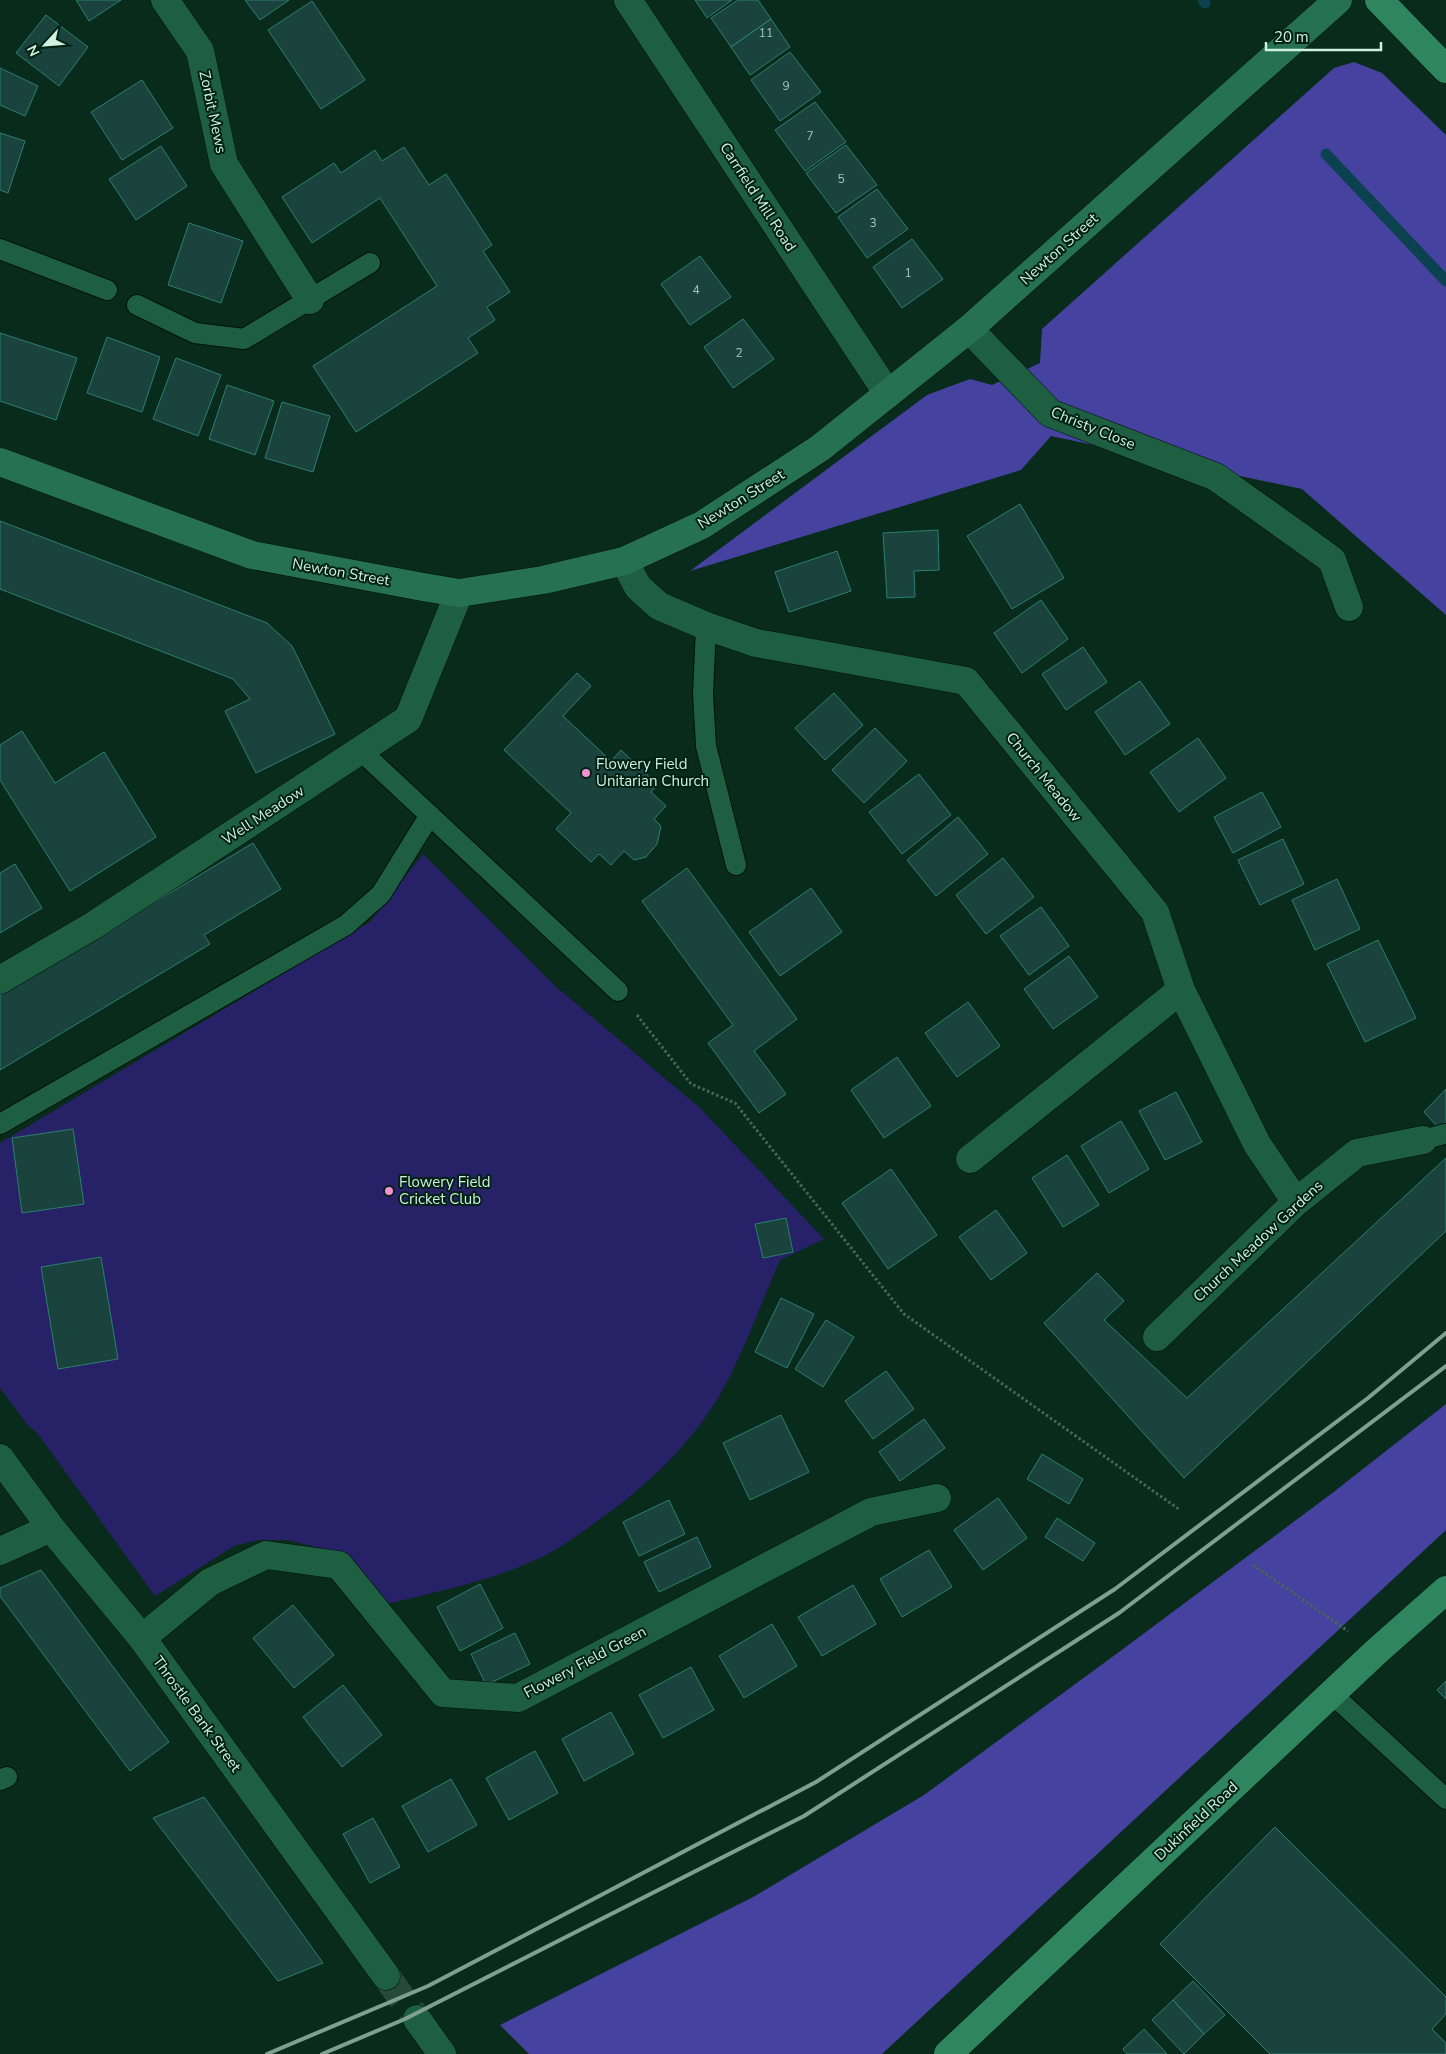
<svg xmlns="http://www.w3.org/2000/svg" width="1446" height="2054" font-family="'Nunito Sans',sans-serif">
<style>
.green{fill:#272168}
.forest{fill:#46429f}
.lines{fill:none;stroke-linecap:round;stroke-linejoin:round}
.stream{stroke:#0c4150;stroke-width:11}
.building{fill:#19433c;stroke:#2c7f71}
.street-tunnel{stroke:#274939;stroke-width:28;stroke-dasharray:28 14;stroke-linecap:butt}
.lane-casing{stroke:#011209;stroke-width:22}
.street-casing{stroke:#011209;stroke-width:29}
.secondary-casing{stroke:#011209;stroke-width:29}
.primary-casing{stroke:#011209;stroke-width:29}
.path{stroke:#466757;stroke-width:3;stroke-dasharray:2.5 2.5;stroke-linecap:butt}
.lane{stroke:#1e5f42;stroke-width:20}
.street{stroke:#1e5f42;stroke-width:28}
.secondary{stroke:#267250;stroke-width:28}
.primary{stroke:#2e855e;stroke-width:28}
.rail{stroke:#7fa08f;stroke-width:4}
.poi-dot{fill:#f491d3;stroke:#002113;stroke-width:2}
.labels{text-anchor:middle;stroke-width:4;stroke-linejoin:round;paint-order:stroke}
.number-label{font-size:12px;fill:#a3c6b6}
.street-label{font-size:15px;fill:#d1f1df;stroke:#002113}
.poi-label{font-size:15px;fill:#d1f1df;stroke:#002113;text-anchor:start}
</style>
<rect width="100%" height="100%" fill="#092b1c"/>
<!-- green -->
<path class="green" d="M423,854L554,985L700,1108L824,1239L780,1260C763,1299 748,1340 729,1378C698,1439 648,1486 593,1524C577,1536 560,1548 542,1557C492,1581 436,1592 382,1605L342,1561L320,1548L288,1540H258L234,1546L155,1596L38,1434L27,1424L0,1388V1143L370,922Z"/>
<!-- forest -->
<path class="forest" d="M1354,62L1382,73L1446,135V615L1302,489L1051,436L1021,470L690,571L927,395L970,379L992,385L1040,363L1042,329L1334,68Z
M1446,1404V1530L882,2054H529L500,2025L755,1896L924,1795L1119,1652L1331,1494Z"/>
<g class="lines">
<!-- stream -->
<path class="stream" d="M1203,0L1205,3
M1326,154L1446,281"/>
</g>
<!-- building -->
<path class="building" d="M76,0H121L89,21Z
M245,0H289L260,20Z
M695,0H732L707,18Z
M738,0H758L771,19L731,47L711,18Z
M312,1L365,80L321,109L268,30Z
M46,15L88,47L59,86L16,53Z
M771,19L790,47L750,75L731,47Z
M790,52L821,92L780,121L751,80Z
M0,68L38,86L25,116L0,105Z
M142,80L173,128L122,160L91,112Z
M815,102L846,142L805,171L775,130Z
M0,133L25,141L8,193L0,190Z
M846,145L877,185L836,213L806,173Z
M161,146L187,186L136,220L109,179Z
M404,147L429,185L446,174L492,245L483,251L510,292L487,307L495,320L468,338L478,353L356,432L313,366L437,286L380,198L312,243L282,197L334,163L341,173L375,150L382,161Z
M877,189L908,229L867,258L838,217Z
M189,223L243,241L221,303L168,285Z
M912,239L943,279L902,308L873,267Z
M700,256L731,297L690,325L661,284Z
M743,319L774,359L733,388L704,347Z
M0,333L77,358L56,420L0,401Z
M107,337L160,357L142,412L87,393Z
M176,358L221,375L198,436L153,419Z
M227,385L274,401L255,455L209,439Z
M282,402L330,416L313,472L265,458Z
M1020,504L1064,578L1012,609L967,536Z
M0,521L267,623L292,646L335,734L256,773L225,711L250,699L233,679L0,589Z
M938,530L939,570L914,571L915,597L887,598L883,533Z
M837,551L851,591L789,612L775,572Z
M1041,600L1068,639L1022,673L994,633Z
M1083,647L1107,682L1066,710L1042,674Z
M577,673L591,686L563,716L611,761L621,750L658,785L651,792L666,806L654,819L661,826L657,844L646,857L634,860L624,851L611,865L599,854L591,862L556,829L571,813L504,750Z
M1140,681L1170,724L1125,755L1095,712Z
M834,693L863,725L825,760L795,728Z
M875,728L907,761L864,803L832,770Z
M22,731L55,783L104,752L156,837L70,891L0,780V745Z
M1198,738L1226,778L1179,812L1150,772Z
M919,774L951,815L902,854L869,812Z
M1262,792L1281,827L1233,853L1214,817Z
M958,817L988,854L936,896L907,860Z
M1283,839L1304,884L1260,905L1238,860Z
M253,843L281,889L204,935L210,944L0,1070V995Z
M1003,858L1034,897L986,934L956,895Z
M15,864L42,908L0,933V873Z
M687,868L797,1019L754,1051L786,1094L759,1113L708,1043L733,1025L642,901Z
M1337,879L1360,929L1315,950L1292,900Z
M811,888L842,932L780,976L749,932Z
M1041,907L1069,946L1029,975L1000,936Z
M1378,940L1416,1018L1365,1042L1327,964Z
M1069,956L1098,997L1053,1029L1024,989Z
M968,1002L1000,1046L957,1077L925,1033Z
M897,1057L931,1106L884,1138L851,1090Z
M1446,1089V1136L1424,1112Z
M1176,1092L1202,1142L1165,1160L1139,1111Z
M1121,1121L1149,1169L1109,1193L1081,1146Z
M73,1129L84,1204L22,1213L12,1138Z
M1067,1155L1099,1205L1063,1227L1032,1178Z
M1446,1158V1231L1184,1478L1044,1323L1097,1273L1124,1301L1104,1320L1187,1398Z
M891,1169L937,1235L888,1269L842,1203Z
M996,1210L1027,1253L991,1280L959,1237Z
M786,1218L793,1252L763,1258L755,1224Z
M101,1257L118,1359L58,1369L41,1267Z
M781,1298L814,1314L787,1368L755,1352Z
M826,1320L854,1337L823,1387L795,1369Z
M886,1371L914,1409L873,1439L845,1401Z
M781,1415L809,1472L750,1500L723,1443Z
M924,1419L945,1448L900,1481L879,1452Z
M1042,1454L1083,1479L1069,1504L1027,1479Z
M998,1498L1027,1538L983,1570L954,1530Z
M669,1500L685,1534L639,1556L623,1522Z
M1057,1518L1095,1543L1083,1561L1045,1537Z
M697,1537L711,1567L659,1592L644,1562Z
M929,1550L952,1587L902,1617L880,1579Z
M41,1570L169,1742L130,1771L0,1596V1588Z
M480,1584L503,1628L460,1651L437,1607Z
M853,1585L876,1624L822,1656L798,1617Z
M293,1605L334,1655L294,1688L253,1638Z
M772,1624L797,1666L744,1698L719,1656Z
M515,1633L530,1664L486,1685L471,1654Z
M691,1667L714,1710L663,1738L639,1695Z
M1446,1681V1699L1437,1690Z
M343,1685L382,1735L342,1767L303,1717Z
M611,1712L634,1754L584,1781L562,1739Z
M535,1751L558,1793L509,1820L486,1778Z
M451,1779L477,1825L428,1852L402,1806Z
M204,1797L323,1963L278,1981L153,1818Z
M373,1818L400,1867L370,1883L343,1834Z
M1275,1827L1446,1997V2014L1432,2029L1446,2043V2054H1270L1160,1944Z
M1193,1981L1225,2015L1204,2034L1173,2000Z
M1173,2000L1204,2034L1184,2054L1152,2020Z
M1144,2029L1167,2054H1127L1123,2049Z"/>
<g class="lines">
<!-- street-tunnel -->
<path class="street-tunnel" d="M386,1976L417,2019"/>
<!-- lane casing -->
<g class="lane-casing">
<path id="lane" d="M0,249L107,290
M137,305L195,333L244,339L370,263
M706,626L703,694L706,746L736,865
M361,751L618,991
M0,1124L346,925L381,894L430,815
M1423,1140L1444,1134
M1332,1694L1446,1799
M0,1780L7,1777"/>
</g>
<!-- street casing -->
<g class="street-casing">
<path id="street" d="M165,0L200,51L224,164L310,300
M628,0L888,394
M969,329L1050,413L1216,477L1303,539L1332,560L1349,607
M624,561L638,587L659,606L706,626L756,643L966,681L1155,912L1181,990L1257,1144L1296,1202
M0,980L94,925L408,719L459,593
M970,1159L1181,990
M1157,1337L1296,1202L1357,1153L1423,1140
M0,1458L51,1528L142,1638L386,1976
M0,1551L51,1528
M142,1638L210,1582L266,1555L339,1565L443,1693L518,1698L871,1512L937,1498
M417,2019L442,2054"/>
</g>
<!-- secondary casing -->
<g class="secondary-casing">
<path id="secondary" d="M0,462L252,555L423,587L459,593L543,580L624,561L702,525L820,448L969,329L1338,0"/>
</g>
<!-- primary casing -->
<g class="primary-casing">
<path id="primary" d="M1379,0L1446,69
M948,2054L1377,1651L1446,1590"/>
</g>
<!-- path -->
<path class="path" d="M637,1015L691,1084L735,1103L904,1314L1180,1510
M1253,1565L1348,1631"/>
<!-- lane -->
<use href="#lane" class="lane"/>
<!-- street -->
<use href="#street" class="street"/>
<!-- secondary -->
<use href="#secondary" class="secondary"/>
<!-- primary -->
<use href="#primary" class="primary"/>
<!-- rail -->
<path class="rail" d="M267,2054L428,1986L816,1782L1115,1589L1368,1398L1446,1333
M322,2054L405,2019L804,1816L1119,1613L1446,1366"/>
</g>
<!-- markers -->
<g class="poi-dot">
<circle cx="586" cy="773" r="5"/>
<circle cx="389" cy="1191" r="5"/>
</g>
<g class="labels">
<!-- number labels -->
<g class="number-label">
<text x="766" y="37">11</text>
<text x="786" y="90">9</text>
<text x="810" y="140">7</text>
<text x="841" y="183">5</text>
<text x="873" y="227">3</text>
<text x="908" y="277">1</text>
<text x="696" y="294">4</text>
<text x="739" y="357">2</text>
</g>
<!-- street labels -->
<g class="street-label">
<text transform="translate(213 112) rotate(78)" y="5">Zorbit Mews</text>
<text transform="translate(758 197) rotate(57)" y="5">Carrfield Mill Road</text>
<text transform="translate(1059 249) rotate(-42)" y="5">Newton Street</text>
<text transform="translate(1093 428) rotate(22)" y="5">Christy Close</text>
<text transform="translate(741 499) rotate(-32)" y="5">Newton Street</text>
<text transform="translate(341 572) rotate(10)" y="5">Newton Street</text>
<text transform="translate(1044 777) rotate(51)" y="5">Church Meadow</text>
<text transform="translate(263 815) rotate(-33)" y="5">Well Meadow</text>
<text transform="translate(1258 1241) rotate(-43)" y="5">Church Meadow Gardens</text>
<text transform="translate(585 1662) rotate(-28)" y="5">Flowery Field Green</text>
<text transform="translate(197 1714) rotate(54)" y="5">Throstle Bank Street</text>
<text transform="translate(1196 1821) rotate(-43)" y="5">Dukinfield Road</text>
</g>
<!-- poi labels -->
<g class="poi-label">
<text x="596" y="769">Flowery Field<tspan x="596" dy="17">Unitarian Church</tspan></text>
<text x="399" y="1187">Flowery Field<tspan x="399" dy="17">Cricket Club</tspan></text>
</g>
</g>
<!-- north arrow -->
<g transform="translate(45 45) rotate(244)" stroke="#002113" stroke-width="4" paint-order="stroke">
<path d="M0-4L9 19L0 12L-9 19Z" fill="#d1f1df"/>
<text y="-8" font-size="14" font-weight="bold" text-anchor="middle" fill="#d1f1df">N</text>
</g>
<!-- scale -->
<path d="M1266 42v8h115v-8" fill="none" stroke="#d1f1df" stroke-width="2.5"/>
<text x="1274" y="42" font-size="15" fill="#d1f1df" stroke="#002113" stroke-width="4" paint-order="stroke">20 m</text>
</svg>
